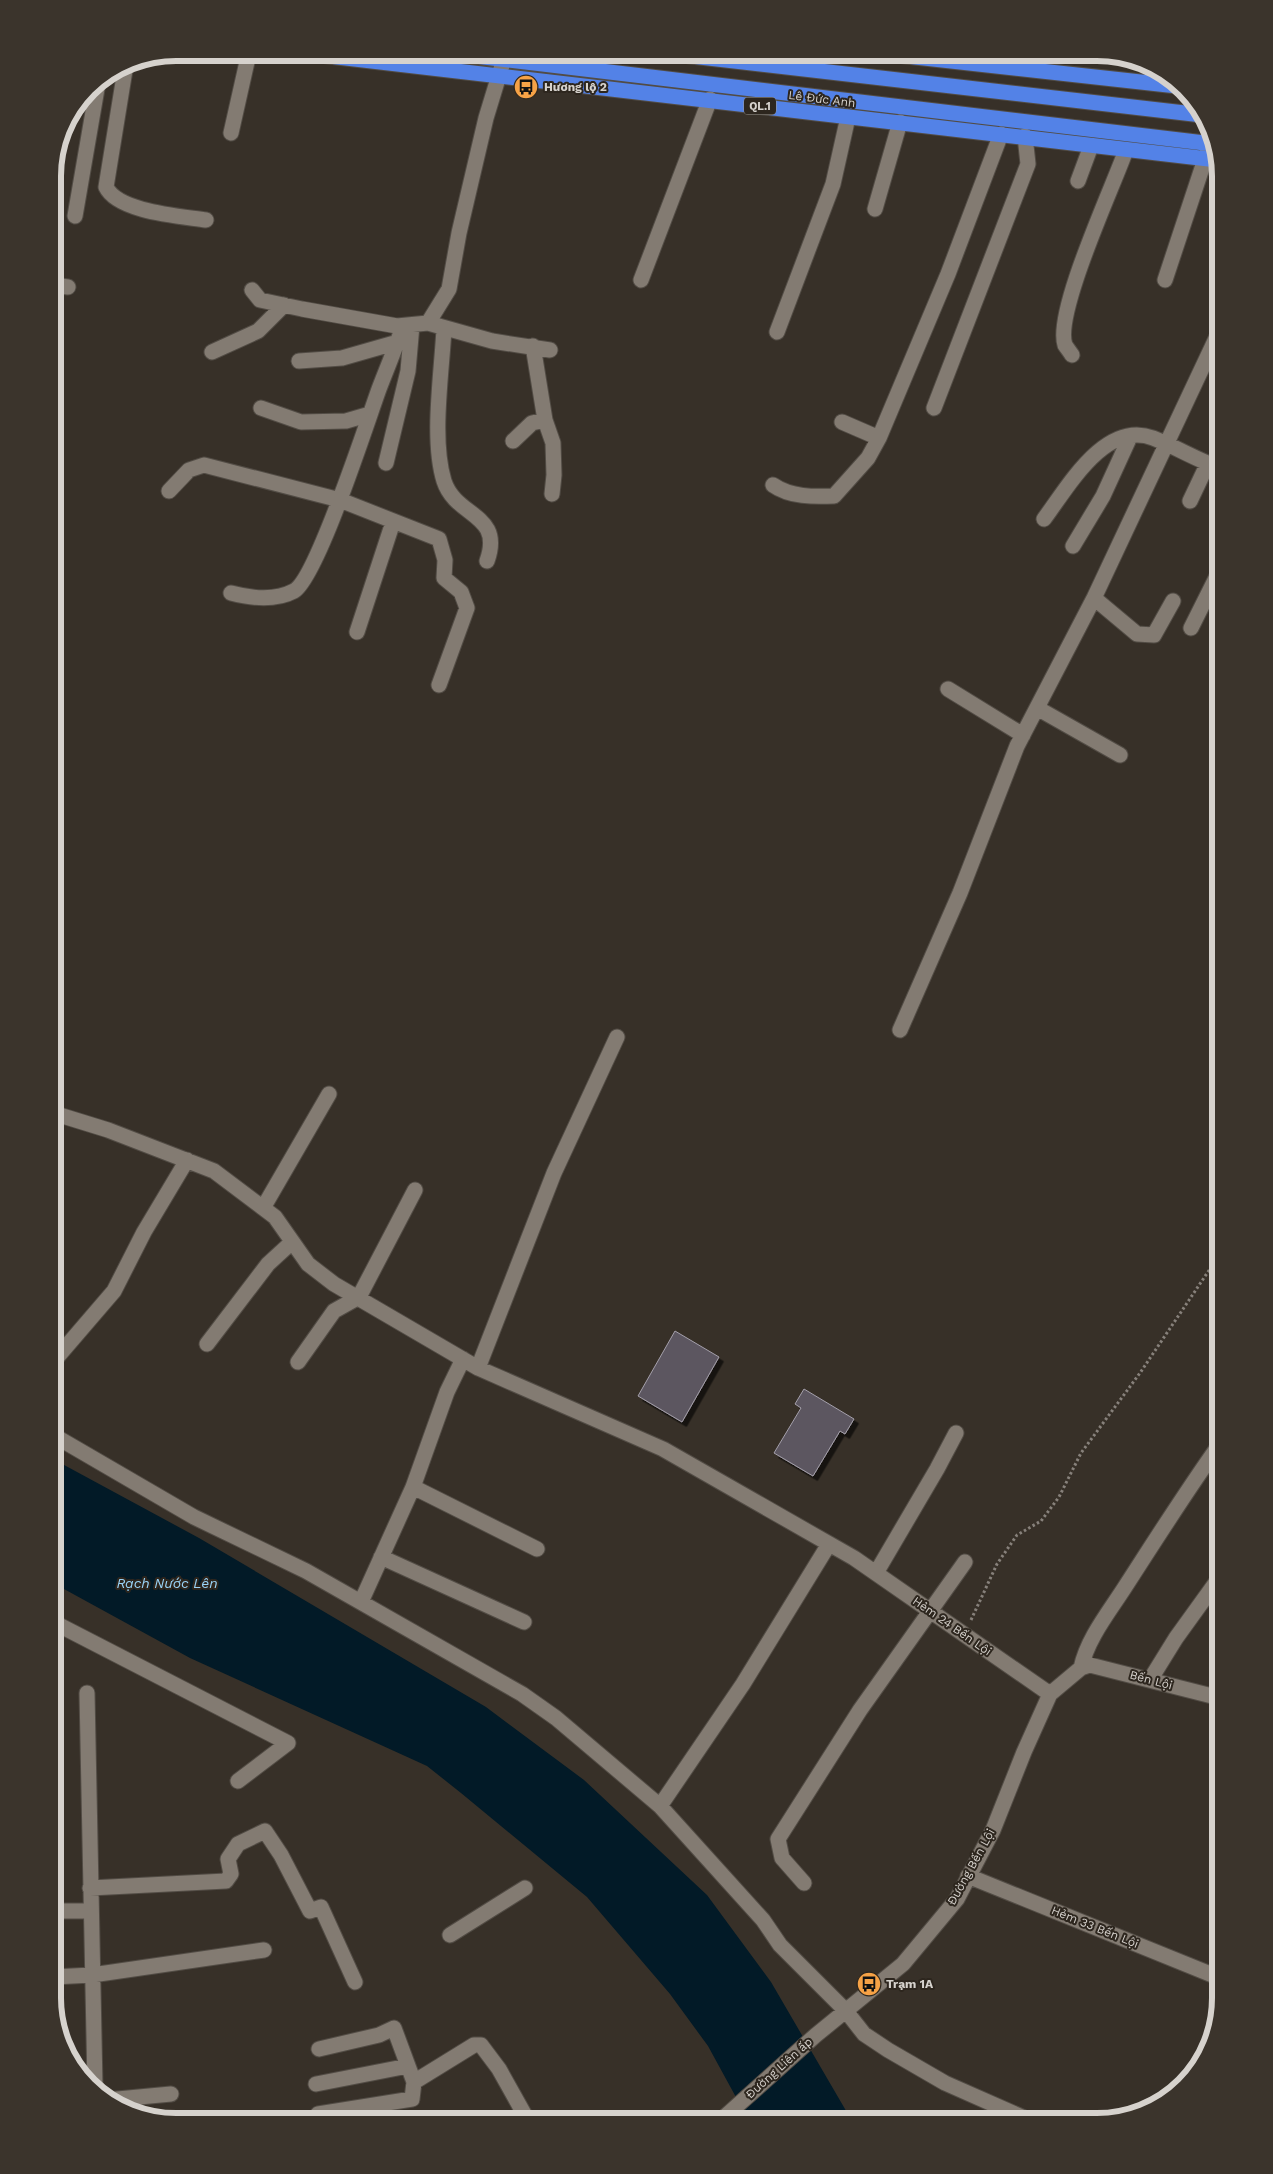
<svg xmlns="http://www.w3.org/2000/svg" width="1273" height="2174" font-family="'Work Sans',sans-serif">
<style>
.water{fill:#021a27}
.building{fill:#5c5761;stroke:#a49faa;filter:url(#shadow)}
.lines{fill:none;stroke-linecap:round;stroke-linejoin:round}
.minor-casing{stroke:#524c45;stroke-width:17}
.highway-casing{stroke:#524c45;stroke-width:17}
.path{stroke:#87817b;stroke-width:3;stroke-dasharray:2.5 2.5;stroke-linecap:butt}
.minor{stroke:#837b72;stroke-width:15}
.highway{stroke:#5382e7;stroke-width:15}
.labels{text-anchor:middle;stroke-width:4;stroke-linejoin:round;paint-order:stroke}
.shield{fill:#2d261e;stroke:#a39e98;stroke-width:1}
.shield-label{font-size:11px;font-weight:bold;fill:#d6d2cd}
.poi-label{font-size:12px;font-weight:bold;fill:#d6d2cd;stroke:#2d261e;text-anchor:start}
.street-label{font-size:12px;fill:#d6d2cd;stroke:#2d261e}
.water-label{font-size:14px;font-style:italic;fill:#9ad4f8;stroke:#2d261e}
.rim{fill:none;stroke:#d6d2cd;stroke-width:6}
</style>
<defs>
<filter id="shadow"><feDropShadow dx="4.5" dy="4.5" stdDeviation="0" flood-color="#0009"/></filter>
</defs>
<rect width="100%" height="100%" fill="#373028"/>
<!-- water -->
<path class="water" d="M53,1459L199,1538L486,1707L584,1780L707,1895L771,1982L852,2121H749L708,2046L670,1994L587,1897L461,1793L427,1766L190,1658L53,1583Z"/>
<!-- building -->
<path class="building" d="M675,1331L719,1357L682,1422L638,1396Z
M804,1389L854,1419L845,1434L840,1431L813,1476L774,1453L801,1408L795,1404Z"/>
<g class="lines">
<!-- minor casing -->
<g class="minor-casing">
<path id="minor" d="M126,64L106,187C118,212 180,216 206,220
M231,133L249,53
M1078,181L1091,146
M875,209L900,122
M75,216L98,83
M641,280L710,99
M1165,280L1209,147
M53,285L68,287
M252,290L260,300L302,309L397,326L428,323L492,341L550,350
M428,323L449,289L459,233L486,118L504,59
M444,328C442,372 431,439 444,481C456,518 504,513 487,561
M777,332L833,184L848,117
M533,346L545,420L553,443L554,475L552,494
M212,352L258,331L284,305
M1072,355C1070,352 1067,348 1065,345C1054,313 1113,187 1126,150
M299,361L342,358L398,342
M261,408L301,422L346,421L370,414
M934,408L1028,164L1025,136
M842,422L879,438
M513,441L532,423L545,420
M386,463L408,371L412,325
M773,485C790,497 814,497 834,496L868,458L879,438L948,274L1001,134
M169,491L189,470L204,465L340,500L439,539L445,560L444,578L461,592L467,608L439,685
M1190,501L1208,463
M1044,519C1068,487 1105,420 1153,438C1176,447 1197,460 1220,468
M1073,546L1103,496L1130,437
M231,593C250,598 275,601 294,591C317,578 367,422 379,389C387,368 396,347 403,326
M1094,598L1137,634L1154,635L1173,601
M1191,628L1220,570
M357,632L393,522
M948,689L1023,735
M1037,708L1120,755
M900,1030L960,893L1017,746L1094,598L1220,330
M53,1113L108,1130L214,1171L275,1217L308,1264L334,1284L478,1368L663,1449L854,1558L1050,1694
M263,1208L329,1094
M207,1344L268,1264L292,1242
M53,1362L114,1291L144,1232L187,1160
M298,1362L334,1311L359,1297L415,1190
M478,1368L554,1173L617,1037
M53,1435L194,1517L306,1571L522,1694L556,1718L660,1806L763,1920L780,1945L846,2011L864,2034L888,2050L945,2083L1031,2121
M413,1487L537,1549
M381,1557L524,1622
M876,1573L937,1469L956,1433
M361,1602L413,1487L447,1392L463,1359
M53,1622L288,1743L238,1781
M1081,1668C1087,1639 1109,1612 1125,1587C1156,1539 1187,1490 1220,1444
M1150,1680L1176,1638L1220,1577
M87,1693L95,2086
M660,1806L743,1684L829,1544
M968,1876L1220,1978
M804,1883L782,1858L778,1839L860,1710L965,1562
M90,1888L226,1881L231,1874L228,1859L238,1844L265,1831L281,1855L310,1911L321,1907L355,1982
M53,1911H91
M450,1935L525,1888
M53,1977L92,1975L264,1950
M414,2082L474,2045H481L499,2069L528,2121
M316,2084L408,2066
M107,2100L171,2094
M318,2114L412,2099L414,2082L394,2028L379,2035L319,2049
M720,2121L816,2035L903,1964L957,1899L993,1830L1024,1752L1050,1694L1081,1668L1090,1665L1220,1698"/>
</g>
<!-- highway casing -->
<g class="highway-casing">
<path id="highway" d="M303,53L1217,160
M450,53L1213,144
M665,53L1202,115
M879,53L1177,86"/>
</g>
<!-- path -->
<path class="path" d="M971,1620L997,1564L1017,1535L1041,1521L1059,1497L1081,1453L1140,1373L1220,1254"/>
<!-- minor -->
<use href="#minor" class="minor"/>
<!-- highway -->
<use href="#highway" class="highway"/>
</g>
<!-- icons -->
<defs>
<g id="bus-disc" transform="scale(1.25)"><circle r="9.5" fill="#f6a246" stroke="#2d261e"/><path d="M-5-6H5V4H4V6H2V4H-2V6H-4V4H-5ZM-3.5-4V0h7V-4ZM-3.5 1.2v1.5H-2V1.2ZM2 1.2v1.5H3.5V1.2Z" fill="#111"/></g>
</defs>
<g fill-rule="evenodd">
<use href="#bus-disc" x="526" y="87"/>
<use href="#bus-disc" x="869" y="1984"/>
</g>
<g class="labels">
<!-- shield labels -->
<rect class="shield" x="744" y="97.5" width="32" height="17" rx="4"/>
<g class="shield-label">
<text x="760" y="110">QL.1</text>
</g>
<!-- poi labels -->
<g class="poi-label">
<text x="544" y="91">Hương lộ 2</text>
<text x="886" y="1988">Trạm 1A</text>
</g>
<!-- street labels -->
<g class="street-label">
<text transform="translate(822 99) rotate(7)" y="4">Lê Đức Anh</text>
<text transform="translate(952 1626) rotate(35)" y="4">Hẻm 24 Bến Lội</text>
<text transform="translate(1151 1680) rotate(15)" y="4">Bến Lội</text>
<text transform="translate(971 1867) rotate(-61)" y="4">Đường Bến Lội</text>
<text transform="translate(1095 1927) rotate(22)" y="4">Hẻm 33 Bến Lội</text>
<text transform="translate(779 2068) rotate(-42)" y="4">Đường Liên ấp</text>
</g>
<!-- water labels -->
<g class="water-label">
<text x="167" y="1588">Rạch Nước Lên</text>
</g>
</g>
<!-- crop -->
<path d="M0 0H1273V2174H0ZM176 61H1097A115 115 0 0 1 1212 176V1998A115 115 0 0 1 1097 2113H176A115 115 0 0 1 61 1998V176A115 115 0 0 1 176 61Z" fill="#3b342c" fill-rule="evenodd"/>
<path class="rim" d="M176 61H1097A115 115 0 0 1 1212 176V1998A115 115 0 0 1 1097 2113H176A115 115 0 0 1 61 1998V176A115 115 0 0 1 176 61Z"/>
</svg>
